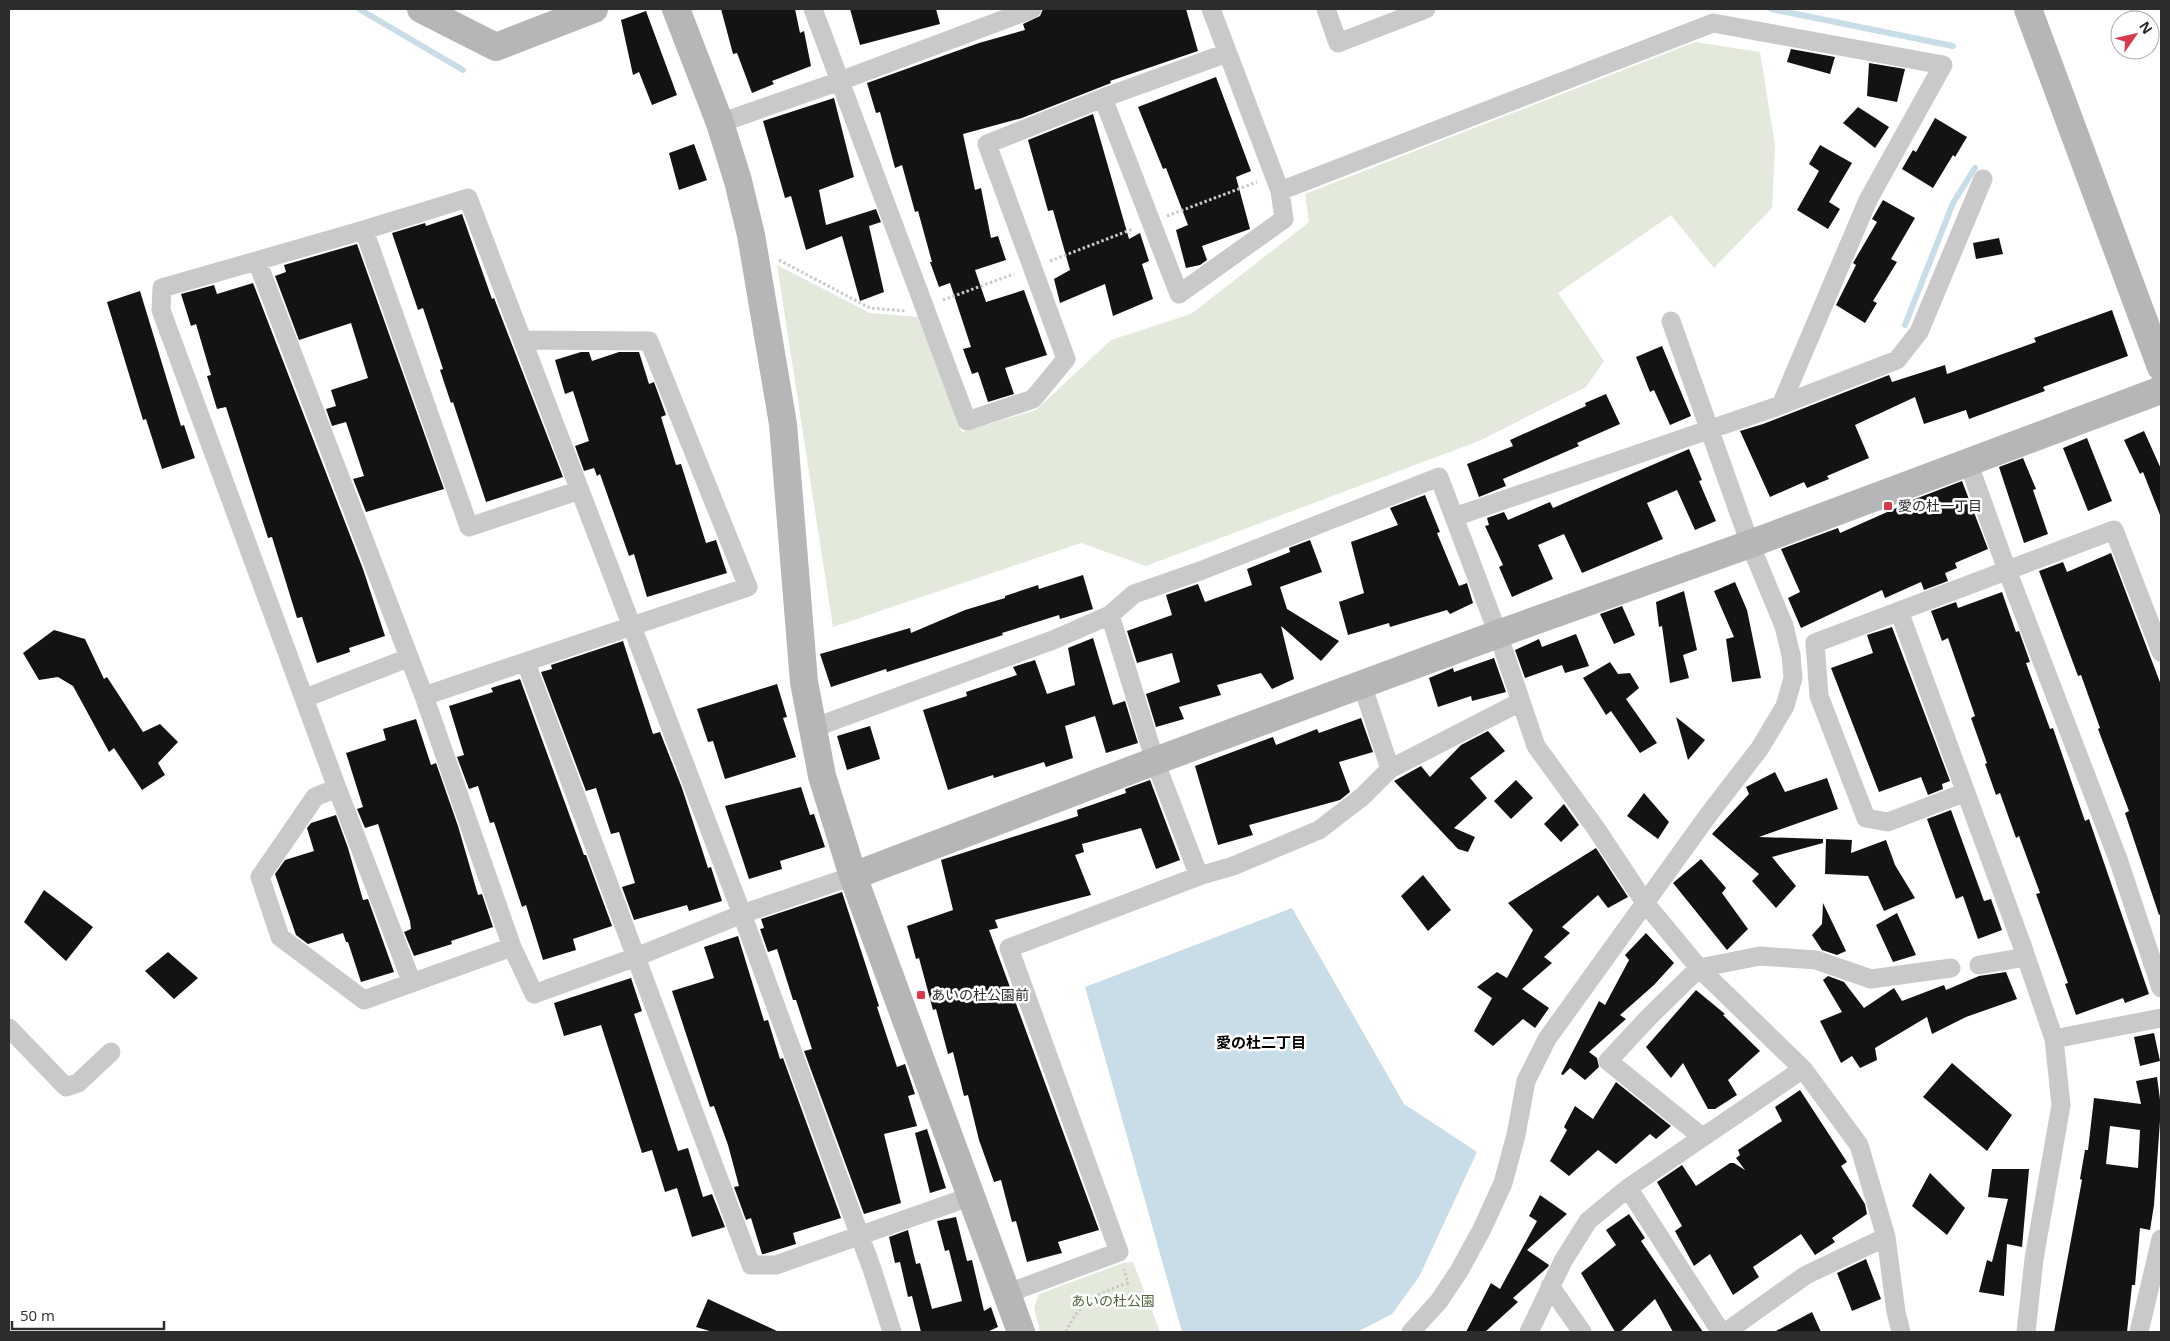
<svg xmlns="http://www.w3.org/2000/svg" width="2170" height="1341" font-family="'Open Sans','Noto Sans JP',sans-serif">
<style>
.green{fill:#e3e9db}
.water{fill:#c8dde8}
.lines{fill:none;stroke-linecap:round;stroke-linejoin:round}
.stream{stroke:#c8dde8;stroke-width:6}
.building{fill:#131313;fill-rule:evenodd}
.path{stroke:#c9c9c9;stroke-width:3;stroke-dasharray:2.5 2.5;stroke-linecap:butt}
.street{stroke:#c9c9c9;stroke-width:19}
.secondary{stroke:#b6b6b6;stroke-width:28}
.poi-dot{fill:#d8394d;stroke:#fff;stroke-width:2}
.labels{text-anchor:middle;stroke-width:5;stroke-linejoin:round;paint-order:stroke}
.poi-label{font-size:14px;fill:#2c2c2c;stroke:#fff;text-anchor:start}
.park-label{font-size:14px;fill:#52653d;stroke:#fff}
.neighbourhood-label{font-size:15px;font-weight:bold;fill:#000;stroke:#fff}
</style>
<rect width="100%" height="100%" fill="#fff"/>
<!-- green -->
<path class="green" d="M1695,42L1760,52L1775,145L1772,208L1714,268L1671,215L1558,293L1604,361L1586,387L1479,441L1146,566L1081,543L833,627L777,265L870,313L918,317L962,432L1036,410L1111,340L1191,314L1309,222L1305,194Z
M1133,1262L1160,1332H1040L1034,1308L1039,1294L1123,1263Z"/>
<!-- water -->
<path class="water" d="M1292,908L1404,1104L1477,1152L1419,1277L1392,1314L1357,1332H1182L1085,987Z"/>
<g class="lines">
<!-- stream -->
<path class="stream" d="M359,9L463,70
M1771,9L1953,46
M2132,11L2136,9
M1905,325L1953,203L1975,168"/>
</g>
<!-- building -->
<path class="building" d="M721,9H795L800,33L804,31L811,66L772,81L774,84L752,93L737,53L733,54Z
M850,9H936L940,24L860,45Z
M1043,9H1186L1198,51L1110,81L1111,83L1022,118L963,134L975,190L981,188L991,238L998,236L1006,260L975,270L986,302L1024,290L1047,355L1005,368L1014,394L988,402L978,372L972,374L963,349L971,347L950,283L939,287L930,262H932L918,211L915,212L902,165L895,168L880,112L876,113L867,83L979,43L1025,30L1023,24L1040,16Z
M646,11L677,95L652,105L639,72L633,75L621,20Z
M1791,49L1835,57L1830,74L1787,62Z
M1869,63L1905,69L1897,102L1867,96Z
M1216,77L1251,171L1236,177L1250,229L1202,246L1207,260L1200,265L1186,268L1176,230L1188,225L1166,168L1163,169L1138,107Z
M834,98L854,177L819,190L826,225L876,209L881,222L869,226L884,292L860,301L842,236L806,250L791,196L785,198L763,121Z
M1858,107L1889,127L1875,148L1843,123Z
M1093,114L1129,239L1140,233L1149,261L1142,264L1153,299L1113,316L1105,284L1060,303L1054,279L1070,270L1053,210L1048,211L1028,140Z
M1935,118L1967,137L1955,157L1953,155L1933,188L1902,169L1913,150L1916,152Z
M694,144L707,180L679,190L669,153Z
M1820,145L1852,163L1829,202L1840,209L1828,229L1797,210L1819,171L1809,164Z
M1883,200L1915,218L1891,259L1897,262L1873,301L1877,303L1865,323L1836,305L1856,265L1853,263L1877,222L1872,219Z
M462,214L492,299L494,298L563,477L486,502L453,402L451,403L440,370L443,369L423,308L418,310L392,233L425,223L426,226Z
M1999,238L2003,254L1976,259L1973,243Z
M357,244L444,489L366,512L353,479L364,476L346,422L332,426L326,409L336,406L331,390L368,378L351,323L299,340L275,276L286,272L284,265Z
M253,283L363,569L385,636L349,648L350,652L317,663L302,617L297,618L272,537L268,538L226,407L217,409L207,376L211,375L196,324L191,326L181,294L214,285L217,294Z
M140,291L181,426L184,425L195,458L162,469L146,419L143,420L107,302Z
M2112,310L2128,356L2043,387L2045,391L1969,419L1966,410L1924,424L1915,397L1855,425L1869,458L1827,476L1829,479L1807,488L1804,482L1770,497L1740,431L1763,424L1889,375L1892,382L1945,365L1947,374L2036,342L2034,338Z
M1662,346L1691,416L1670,425L1654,390L1650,392L1636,357Z
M581,352H589L592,361L619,352H639L649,384L654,382L666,415L661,417L676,465L681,464L706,543L716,540L727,573L647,597L634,554L629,556L600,474L597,476L594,468L584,471L575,446L589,441L573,391L565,394L555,360Z
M1606,394L1620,424L1577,443L1579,446L1503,479L1506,486L1479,497L1467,464L1513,446L1510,440L1586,406L1585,403Z
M2144,431L2161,469L2160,515L2143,472L2140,474L2124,440Z
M2087,438L2112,501L2088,511L2063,448Z
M1689,449L1702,480L1699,481L1716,521L1695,530L1677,490L1647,503L1663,539L1582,573L1564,534L1538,545L1553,579L1512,597L1499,567L1503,565L1485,526L1489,525L1487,518L1504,512L1508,520L1550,502L1553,508Z
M2023,458L2036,489L2033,490L2048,534L2024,543L1999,467Z
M1962,481L1988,549L1955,563L1957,568L1945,573L1948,581L1924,590L1921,582L1885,598L1882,590L1801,628L1788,598L1800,592L1781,549L1838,528L1840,533L1903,505L1902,504Z
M1425,495L1440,532L1437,533L1459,586L1467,583L1473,603L1450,614L1447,610L1390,627L1389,623L1348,635L1339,602L1364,593L1351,542L1398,525L1390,508Z
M1310,540L1322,572L1280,587L1287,609L1339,641L1321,661L1281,626L1294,679L1272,689L1261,673L1217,685L1221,695L1179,707L1184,719L1156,727L1146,694L1180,682L1172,653L1137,663L1127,631L1172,615L1166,595L1198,584L1205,602L1252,585L1247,569L1290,552L1289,548Z
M2111,553L2161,685V914L2159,915L2125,813L2129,811L2098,729L2100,728L2081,675L2078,676L2039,571L2063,562L2067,572Z
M1083,575L1093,609L1060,619L1059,615L1002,633L1003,635L887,672L886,669L831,687L820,654L910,628L911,633L965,610L1005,598V596L1038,585L1039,589Z
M1735,582L1747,610L1761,678L1732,682L1726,639L1734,637L1714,591Z
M1684,591L1697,650L1683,655L1689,678L1670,683L1662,626L1659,627L1656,602Z
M2002,592L2016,632L2019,631L2030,662L2026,663L2050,729L2053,728L2085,821L2089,819L2149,994L2125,1003L2123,998L2076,1015L2065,984L2068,983L2036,894L2040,893L2019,836L2016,838L2000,793L1996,795L1985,764L1987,763L1971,718L1975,716L1948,638L1942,641L1931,611L1956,602L1958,608Z
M1622,606L1635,635L1614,644L1600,614Z
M1892,627L1950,781L1942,784L1943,789L1928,795L1921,777L1879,792L1831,668L1873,653L1867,635Z
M54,630L85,639L104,679L107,677L143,732L160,724L178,742L158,763L165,775L142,790L114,748L109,752L73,686L58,677L39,680L23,653Z
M1576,634L1589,666L1565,673L1562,665L1525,678L1515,650L1539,639L1542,647Z
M1093,638L1113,705L1125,701L1138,743L1106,753L1095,716L1065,726L1073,758L1046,767L1044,762L994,778L993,775L948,790L923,710L967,696L966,692L1017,675L1013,667L1035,660L1047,694L1075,685L1068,648Z
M623,641L653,734L660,732L682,788L708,868L711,867L722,901L689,911L687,905L634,920L622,887L635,883L619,832L611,834L596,788L586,791L541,672L552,669L551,665Z
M1494,658L1506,692L1472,701L1471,696L1438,707L1429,678L1453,668L1454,672Z
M1610,662L1618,674L1630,673L1639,688L1626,699L1657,743L1640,753L1611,711L1606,715L1583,678Z
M520,679L584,855H586L612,926L573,939L576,950L543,960L526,905L522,907L494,822L490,823L478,786L469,789L457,757L464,755L449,706L493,692L491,688Z
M777,684L787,717L783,718L796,757L725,779L713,741L708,742L697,709Z
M1676,717L1705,740L1688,760Z
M1361,718L1373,752L1339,762L1350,792L1340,800L1249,825L1253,835L1218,845L1195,766L1273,737L1276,745L1317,729L1319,733Z
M416,719L431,765L436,763L458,826L478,895L482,894L493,927L451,941L452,944L414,956L404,932L411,929L410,921L378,824L365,828L357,809L363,807L346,753L386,740L383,729Z
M870,726L880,759L847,770L837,736Z
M1488,731L1505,751L1470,778L1487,798L1454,828L1475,837L1468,852L1458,849L1394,781L1421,766L1430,777L1461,745Z
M1775,772L1785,792L1827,778L1838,809L1759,837L1823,839V843L1772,857L1796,886L1776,908L1752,881L1759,874L1712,834L1749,794L1746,787Z
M1150,780L1180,860L1156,869L1141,828L1082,844L1084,852L1075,855L1091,895L995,920L998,928L989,930L1099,1230L1058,1242L1062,1253L1027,1262L1016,1221L1012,1222L1001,1180L994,1182L979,1140L968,1095L964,1096L953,1052L948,1054L936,1009L933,1010L919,958L916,959L907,926L953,910L941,860L1078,816L1077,810L1126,793L1125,789Z
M1516,780L1533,798L1511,819L1494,801Z
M801,787L810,815L814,814L825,847L780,861L782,869L749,879L725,806Z
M1644,793L1669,822L1658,839L1627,816Z
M1564,804L1579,825L1561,842L1544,824Z
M1951,810L1984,901L1991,899L2002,930L1978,939L1963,896L1956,899L1927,819Z
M336,815L348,848L363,900L368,899L394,972L361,982L348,942H346L343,933L308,944L296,935L275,874L285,860L314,851L307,828L311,823Z
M1826,839L1852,840L1851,853L1886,840L1895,865L1915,898L1884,911L1868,876L1825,874Z
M1596,848L1628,897L1608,908L1598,895L1562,927L1570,933L1544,957L1552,963L1522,989L1549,1008L1535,1028L1523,1019L1493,1046L1474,1031L1492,998L1477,987L1497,972L1507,978L1533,930L1508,903Z
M1701,859L1726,888L1722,893L1748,929L1727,950L1673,883Z
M1423,875L1451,910L1428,931L1401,896Z
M44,890L93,927L66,961L24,922Z
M842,892L879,1006L877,1007L897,1067L905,1064L915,1094L908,1096L917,1126L884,1134L901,1203L864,1214L804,1051L812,1049L796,1000H793L777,949L768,952L760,929L764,928L761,919Z
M1823,903L1846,951L1837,955L1822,950L1812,935L1822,924Z
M1897,913L1916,955L1893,962L1876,925Z
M1646,933L1674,963L1654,985L1620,1015L1626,1019L1589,1052L1597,1058L1599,1067L1585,1080L1570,1068L1563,1075L1561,1074L1599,1001L1605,1005L1629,960L1625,955Z
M738,936L764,1021L768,1020L780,1059L783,1058L841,1218L793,1233L796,1244L764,1254H762L751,1218L746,1220L734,1187L739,1186L728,1145L714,1106L710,1107L672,991L714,978L704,947Z
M168,952L198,978L174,999L145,971Z
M2006,972L2017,999L1966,1017L1932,1034L1927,1017L1875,1048L1877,1060L1860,1068L1852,1056L1841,1063L1820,1021L1842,1012L1823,980L1828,976L1844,982L1864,1008L1894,988L1902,1001L1944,985L1946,990L1979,976Z
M631,978L642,1011L634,1014L678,1151L688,1148L703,1197L712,1194L725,1227L692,1237L677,1188L665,1192L652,1150L642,1153L601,1025L564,1036L554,1003Z
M1696,990L1725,1014L1723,1015L1760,1051L1728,1080L1737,1095L1715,1109H1708L1683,1063L1671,1078L1646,1047Z
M2154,1033L2160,1061L2140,1066L2134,1037Z
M1952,1063L2012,1115L1987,1151L1923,1097Z
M2157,1077L2161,1107L2154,1205L2150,1230L2140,1228L2135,1285H2132L2127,1332H2054L2082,1180L2080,1179L2085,1150H2088L2094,1098L2141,1104L2136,1081ZM2110,1126L2140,1130L2138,1168L2106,1164Z
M1616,1082L1671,1126L1656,1139L1650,1134L1616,1164L1598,1150L1569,1176L1550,1161L1567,1130L1564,1127L1575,1106L1593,1119Z
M1800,1090L1847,1162L1841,1166L1865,1204L1867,1214L1832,1238L1835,1242L1815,1255L1801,1234L1753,1267L1759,1277L1733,1295L1710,1254L1694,1266L1675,1231L1682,1226L1657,1182L1682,1165L1696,1186L1730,1163H1734L1745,1170L1736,1158L1740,1155L1738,1150L1782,1121L1775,1107Z
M927,1129L946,1188L930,1193L915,1133Z
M1992,1169H2029L2022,1247L2007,1244L2004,1296L1979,1292L1987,1260L1992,1262L2008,1199L1988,1197Z
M1930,1173L1965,1208L1947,1235L1912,1206Z
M1540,1195L1567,1214L1527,1250L1549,1265L1548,1267L1513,1298L1518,1302L1485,1332H1466L1491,1283L1500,1289L1537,1221L1529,1216Z
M1629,1214L1645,1238L1641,1241L1703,1332H1673L1655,1299L1620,1332H1615L1581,1273L1616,1245L1606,1230Z
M956,1217L967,1261L972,1260L984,1311L991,1307L998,1327L987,1332H921L912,1296L908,1297L900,1262L895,1263L889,1237L908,1230L916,1264L920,1263L932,1309L962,1301L949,1250L945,1251L937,1221Z
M1866,1259L1881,1299L1852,1311L1837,1273Z
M708,1299L779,1332H713L696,1327Z
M1812,1312L1821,1332H1774Z"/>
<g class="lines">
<!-- path -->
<path class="path" d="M1167,216L1257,182
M779,260L870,308L906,311
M1050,261L1133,229
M943,300L1014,274
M1066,1332C1081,1300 1096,1294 1128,1283L1124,1269"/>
<!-- street -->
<path class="street" d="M813,9L967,421L1033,399L1066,359L987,144L1103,98L1227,53
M1211,9L1280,191
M1326,9L1338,43L1426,9
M1103,98L1179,294L1284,219L1280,191L1713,23L1943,65L1868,200L1781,405
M720,123L840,81L1032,9
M364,230L469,527L580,490
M257,261L424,696L512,947L534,994L636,957L742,914L853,876
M1968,462L2007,570L2118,859L2161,988
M1454,517L1781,405L1897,360L1919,332L1983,179
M1899,611L2022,945L2054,1039L2061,1105L2034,1259L2026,1332
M1110,615L1155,761L1199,876
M526,663L751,1265H776L972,1196
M1362,684L1390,769
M424,696L748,587L649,341L523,340
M305,698L408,658
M813,728L1053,640L1110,615L1134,594L1200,571L1439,477L1498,634L1536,746L1595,827L1646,904L1699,968L1803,1069L1859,1145L1886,1237L1896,1312L1901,1332
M337,788L315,797L260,877L280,937L364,1000L512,947
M1966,792L1888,822L1866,818L1819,696L1815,643L2114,530L2161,652
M1979,965L2026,957
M412,983L337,788L161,310L162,288L364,230L468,198L742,914L872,1269L892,1332
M9,1028L66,1087L78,1083L111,1052
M2054,1039L2161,1018
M1702,1137L1608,1061L1649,1017L1699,968L1760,956L1816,960L1871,979L1951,968
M1628,1188L1721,1332
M1550,1286L1582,1332
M1008,1293L1119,1252L1009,948L1199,876L1233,866L1319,830L1362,797L1390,769L1520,702
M1411,1332L1439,1301L1459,1271L1482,1229L1503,1183L1516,1135L1526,1081L1547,1039L1709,814L1760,748L1785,706L1793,678L1791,655L1784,626L1750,544L1671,321
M1529,1332L1563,1261L1588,1221L1628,1188L1803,1069
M1726,1332L1806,1275L1886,1237
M2139,1332L2161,1239"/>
<!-- secondary -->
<path class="secondary" d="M421,9L496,47L594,9
M676,9L720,123L738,181L751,235L783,424L804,682L822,776L853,876L1021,1332
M2028,9L2161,367
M853,876L1155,761L1498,634L1750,544L2161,390"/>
</g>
<!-- markers -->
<g class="poi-dot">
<rect x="1883" y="501" width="10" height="10" rx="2.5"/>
<rect x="916" y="990" width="10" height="10" rx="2.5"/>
</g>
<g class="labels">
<!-- poi labels -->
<g class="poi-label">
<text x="1898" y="511">愛の杜一丁目</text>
<text x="931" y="1000">あいの杜公園前</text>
</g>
<!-- park labels -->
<g class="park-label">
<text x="1113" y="1306">あいの杜公園</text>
</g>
<!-- neighbourhood labels -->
<g class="neighbourhood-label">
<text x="1261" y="1048">愛の杜二丁目</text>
</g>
</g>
<!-- border -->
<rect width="2170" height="1341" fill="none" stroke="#2c2c2c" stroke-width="20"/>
<!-- north arrow -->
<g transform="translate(2135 35) rotate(56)"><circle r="24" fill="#ffffff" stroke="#ababab"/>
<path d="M0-4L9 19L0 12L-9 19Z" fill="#d8394d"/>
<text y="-8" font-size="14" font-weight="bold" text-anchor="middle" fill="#2c2c2c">N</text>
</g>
<!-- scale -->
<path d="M12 1321v8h152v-8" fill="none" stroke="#2c2c2c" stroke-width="2.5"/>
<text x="20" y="1321" font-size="15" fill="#2c2c2c" stroke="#ffffff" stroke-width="4" paint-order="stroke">50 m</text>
</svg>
